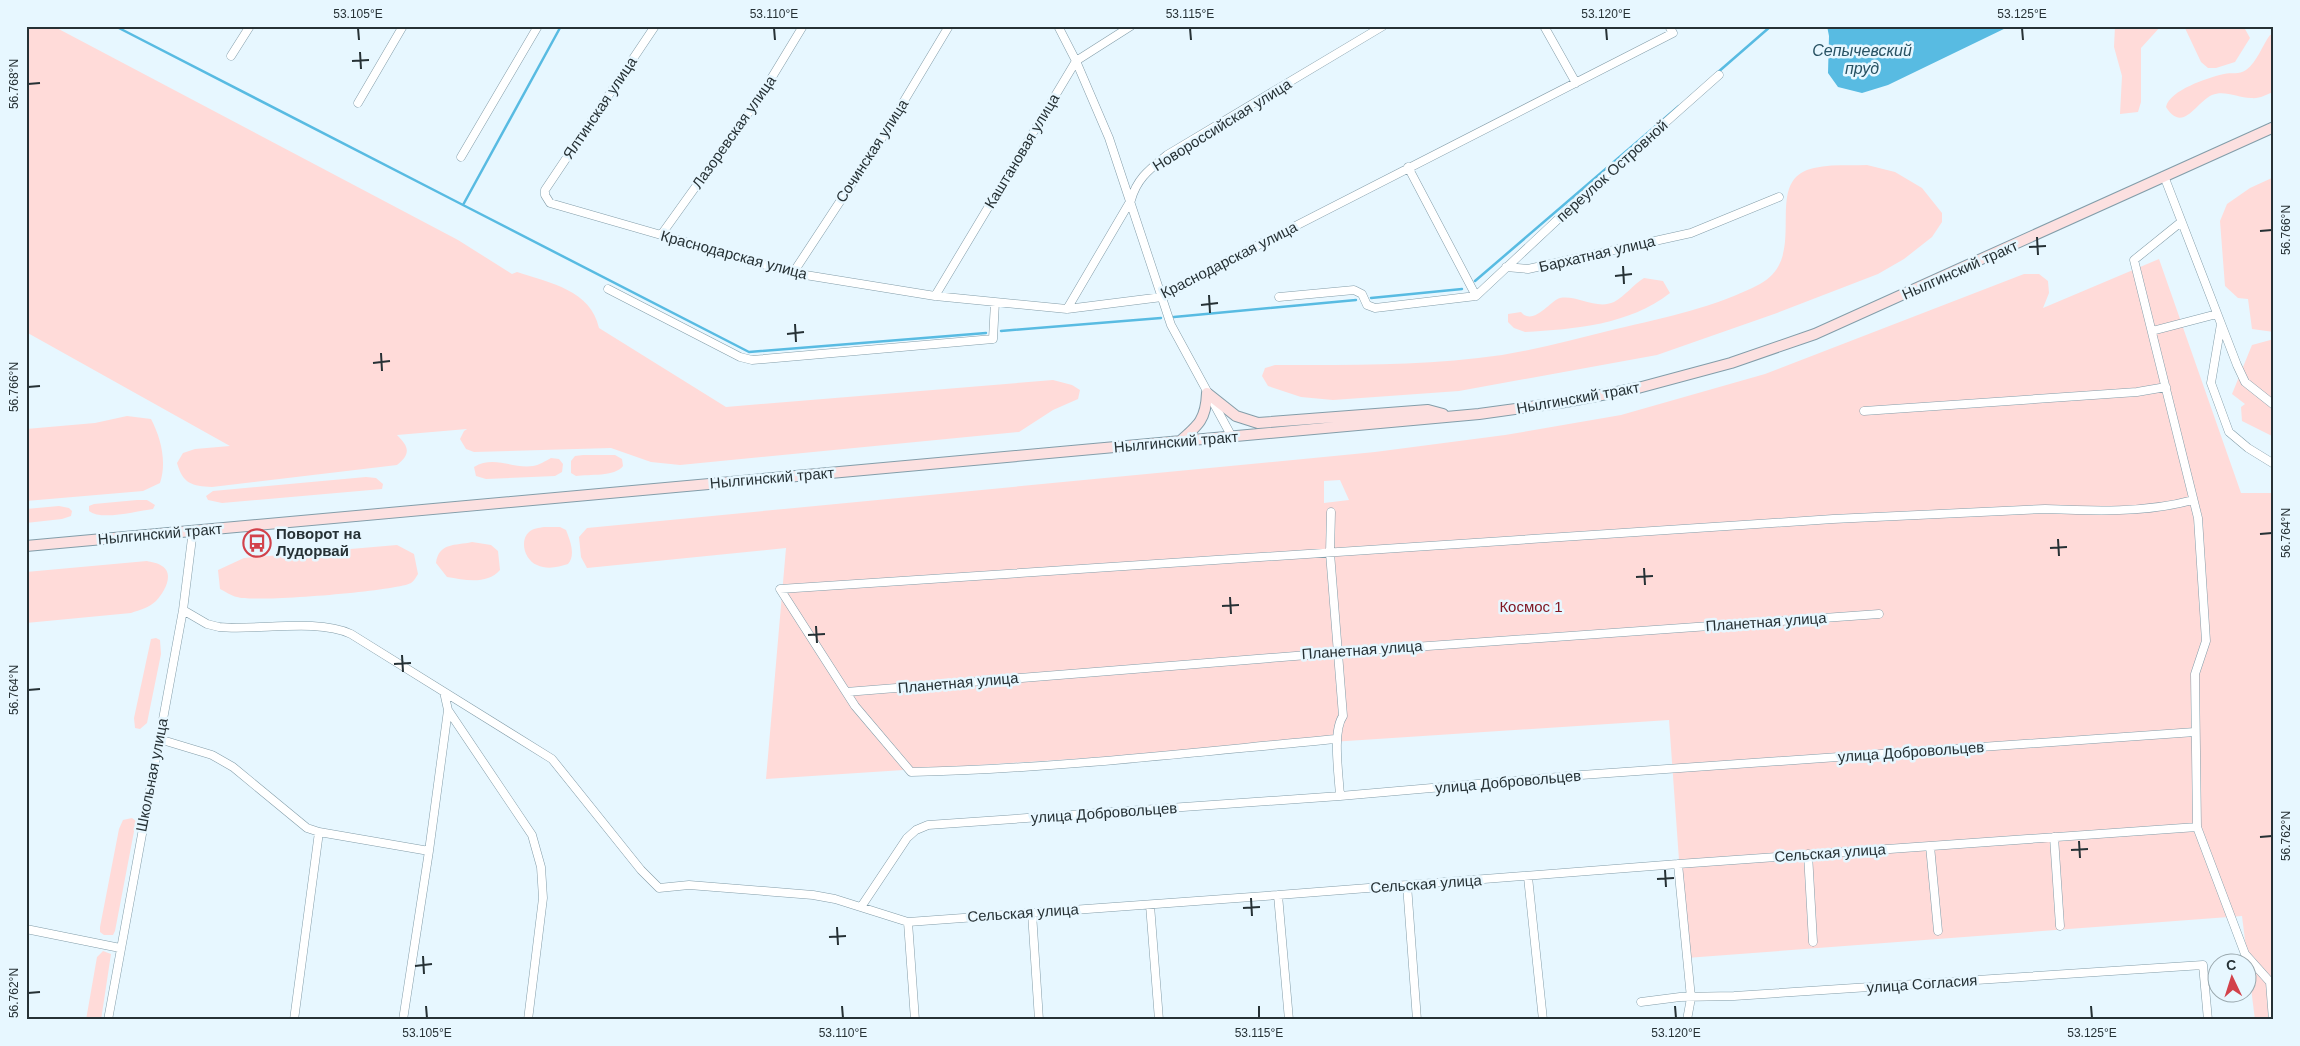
<svg xmlns="http://www.w3.org/2000/svg" width="2300" height="1046" font-family="Helvetica,sans-serif">
<style>
.green{fill:#ffdbd9;fill-rule:evenodd}
.water{fill:#58bbe2}
.lines{fill:none;stroke-linecap:round;stroke-linejoin:round}
.stream{stroke:#58bbe2;stroke-width:2.5}
.minor-casing{stroke:#839da9;stroke-width:9}
.secondary-casing{stroke:#839da9;stroke-width:12}
.minor{stroke:#fff;stroke-width:8}
.secondary{stroke:#fce0e0;stroke-width:10}
.ticks{fill:none;stroke:#263135;stroke-width:2}
.labels{text-anchor:middle;stroke-width:5;stroke-linejoin:round;paint-order:stroke}
.street-label{font-size:15px;fill:#263135;stroke:#e7f7ff}
.poi-label{font-size:15px;font-weight:bold;fill:#263135;stroke:#e7f7ff;text-anchor:start}
.park-label{font-size:15px;fill:#801723;stroke:#e7f7ff}
.water-label{font-size:16px;font-style:italic;fill:#285263;stroke:#e7f7ff}
.neatline{fill:none;stroke:#263135;stroke-width:2}
.ticks-label{font-size:12px;text-anchor:middle;fill:#263135}
</style>
<rect width="100%" height="100%" fill="#e7f7ff"/>
<!-- green -->
<path class="green" d="M26,26H53L458,240L512,274L517,272C550,283 591,290 599,328L726,407L1053,380L1072,385L1080,390L1078,399L1053,410L1019,432L680,465L651,462L611,448L474,452L466,449L460,439L464,431L467,429L397,435C408,446 412,453 397,465L212,487C192,486 183,484 177,463L183,453L195,449L230,446L26,332Z
M2115,26H2161L2141,48V102L2138,112L2120,114L2122,76L2114,47Z
M2184,26H2239L2245,29L2250,38L2235,62L2216,68H2208L2201,62Z
M2270,35H2274L2273,92C2266,95 2259,99 2251,98C2238,98 2225,90 2212,95C2196,102 2183,134 2166,107C2170,90 2207,78 2224,74C2231,72 2239,75 2246,70C2257,62 2262,46 2270,35Z
M1867,165L1895,172L1922,188L1942,213V222L1932,237L1904,259L1878,274L1777,313L1657,355L1459,391L1333,400L1301,397L1268,386L1262,376L1265,368L1275,365C1351,365 1427,366 1502,355C1540,349 1578,338 1616,329C1664,318 1716,307 1760,284C1812,256 1759,180 1814,168C1831,164 1850,166 1867,165Z
M2274,177V332L2252,329L2248,299L2238,298L2225,286L2220,221L2227,204L2250,188Z
M2159,259L2241,493H2274V1020H2255L2242,916L1686,958L1669,720L766,779L786,548L587,568L581,557L579,537L587,528L1375,452L1505,435L1621,415L1765,374L2024,274H2039L2048,281L2049,293L2043,308ZM1340,480L1349,500L1324,503V481Z
M1644,278L1663,281L1670,293C1629,325 1575,329 1525,332L1514,328L1508,322V314L1521,312C1533,327 1551,300 1560,298C1578,295 1596,310 1614,302C1625,296 1633,285 1644,278Z
M2274,339V437L2242,421L2241,407L2245,404L2232,394L2252,345Z
M127,416L151,419C161,438 167,462 160,483L143,491L26,501V429L95,423Z
M583,455H615L622,459L623,466C615,477 589,474 576,476L571,473V461L575,456Z
M551,458L559,459L563,464L562,472L555,476L486,479L476,476L474,467C494,455 513,469 533,466C540,465 545,461 551,458Z
M366,477L376,478L383,484L382,489L222,503L208,500L206,496L213,491Z
M137,500H147L155,505L153,509C137,511 101,521 89,511V506L94,504Z
M59,506L69,508L72,511L71,516L62,519L26,523V509Z
M544,527H560L566,530C570,540 576,555 568,564C559,567 547,570 537,565C525,560 519,541 529,532C533,528 539,528 544,527Z
M472,542L491,545L498,551L500,570C487,585 465,580 447,577L436,563C439,542 455,546 472,542Z
M397,545L414,554L418,574C416,577 414,581 411,583C397,591 254,603 237,597C231,596 225,591 220,589L218,570L244,558Z
M147,561C151,562 158,563 162,566C175,574 164,593 156,601C150,607 140,610 131,613L26,623V572Z
M156,638L160,640L161,654L148,718L147,723L140,729L135,728L134,718L151,639Z
M132,818L136,821L115,931L113,935H104L100,932V927L119,829L123,820Z
M103,951L111,954L101,1020H86L97,957Z"/>
<!-- water -->
<path class="water" d="M1827,26H2010L1888,85L1862,93L1838,87L1828,73L1829,36Z"/>
<g class="lines">
<!-- stream -->
<path class="stream" d="M115,26L463,205L561,26
M1717,73L1771,26
M463,205L749,352L986,333
M1475,281L1679,106
M1371,298L1462,289
M1174,317L1356,300
M1001,331L1161,318"/>
<!-- minor casing -->
<g class="minor-casing">
<path id="minor" d="M655,26L545,190V195L550,203L793,273L935,296L1067,309L1162,297L1229,260L1673,33L1669,26
M1058,26L1076,61L1109,138L1171,325L1232,437
M1544,26L1576,83
M231,56L250,26
M358,103L403,26
M461,157L538,26
M1408,167L1476,296
M2164,176L2237,365L2245,382L2274,405
M2181,222L2134,260L2198,518L2206,641L2195,674L2197,827L2245,954L2270,982L2273,1020
M661,235L760,97L803,26
M1506,267L1528,269L1691,233L1779,197
M793,273L883,136L949,26
M608,289L740,357L752,360L993,339L995,302
M935,296L1076,61L1131,26
M1279,297L1354,290L1362,294L1367,305L1375,308L1476,296L1585,194L1719,75
M1067,309L1131,200C1137,178 1150,169 1167,155L1383,26
M2221,324L2211,383L2229,432L2248,448L2274,464
M2152,331L2217,314
M1864,411L2137,392L2166,387
M1331,512L1330,553L1343,716C1332,731 1339,776 1340,796
M183,610L207,624L219,627C258,631 316,618 351,634L552,759L641,870L659,888L689,885L813,895L835,899L908,922L1278,895L1678,864L2197,827
M444,692L448,710L532,835L541,867L543,898L528,1020
M846,692L1358,651L1879,614
M159,739L212,755L233,767L307,828L319,832L429,851
M1336,739C1195,752 1053,769 911,772L855,706L780,589L1833,519L2045,509C2093,511 2146,513 2193,500
M2054,837L2060,926
M1930,846L1938,931
M1808,854L1813,942
M1678,864L1691,998L1687,1020
M1528,877L1543,1020
M1407,885L1417,1020
M1278,895L1289,1020
M1150,905L1159,1020
M861,907L907,838L916,830L928,825L1340,796L1581,775L2195,732
M1032,913L1039,1020
M908,922L915,1020
M26,929L120,948
M1641,1002L1680,997L1734,996L2203,965L2208,1020
M108,1020L183,610L193,530
M294,1020L319,832
M403,1020L429,851L448,710"/>
</g>
<!-- secondary casing -->
<g class="secondary-casing">
<path id="secondary" d="M1207,393L1236,416L1258,423L1428,410L1443,414
M1179,442C1199,425 1206,419 1207,393
M26,546L1479,414L1565,402L1638,388L1731,363L1815,334L2274,127"/>
</g>
<!-- minor -->
<use href="#minor" class="minor"/>
<!-- secondary -->
<use href="#secondary" class="secondary"/>
</g>
<!-- ticks -->
<path class="ticks" d="M358,28L359,40M774,28L775,40M1190,28L1191,40M1606,28L1607,40M2022,28L2023,40M360,52L361,69M352,61L369,60M28,84L40,83M2260,231L2272,230M2037,237L2038,255M2029,247L2046,246M1623,266L1624,284M1615,276L1632,274M1209,295L1210,313M1201,305L1218,303M795,324L796,342M787,334L804,332M381,353L382,371M373,363L390,361M28,387L40,386M2260,534L2272,533M2058,539L2059,556M2050,548L2067,547M1644,568L1645,585M1636,577L1653,576M1230,597L1231,614M1222,606L1239,605M816,626L817,643M808,635L825,634M402,655L403,672M394,664L411,663M28,690L40,689M2260,837L2272,836M2079,841L2080,858M2071,850L2088,849M1665,870L1666,887M1657,879L1674,878M1251,898L1252,916M1243,908L1260,907M837,927L838,945M829,937L846,936M423,956L424,974M415,966L432,964M28,993L40,992M426,1006L427,1018M842,1006L843,1018M1259,1006V1018M1675,1006L1676,1018M2091,1006L2092,1018"/>
<!-- icons -->
<defs>
<g id="bus-ring" transform="scale(1.4375)"><circle r="9.5" fill="#e7f7ff" stroke="#d2424b" stroke-width="1.5"/><path d="M-5-6H5V4H4V6H2V4H-2V6H-4V4H-5ZM-3.5-4V0h7V-4ZM-3.5 1.2v1.5H-2V1.2ZM2 1.2v1.5H3.5V1.2Z" fill="#d2424b"/></g>
</defs>
<g fill-rule="evenodd">
<use href="#bus-ring" x="257" y="543"/>
</g>
<g class="labels">
<!-- street labels -->
<g class="street-label">
<text transform="translate(600 108) rotate(-56)" y="5">Ялтинская улица</text>
<text transform="translate(1222 125) rotate(-32)" y="5">Новороссийская улица</text>
<text transform="translate(734 132) rotate(-55)" y="5">Лазоревская улица</text>
<text transform="translate(872 151) rotate(-57)" y="5">Сочинская улица</text>
<text transform="translate(1022 151) rotate(-59)" y="5">Каштановая улица</text>
<text transform="translate(1612 171) rotate(-42)" y="5">переулок Островной</text>
<text transform="translate(1597 254) rotate(-13)" y="5">Бархатная улица</text>
<text transform="translate(734 255) rotate(15)" y="5">Краснодарская улица</text>
<text transform="translate(1229 260) rotate(-27)" y="5">Краснодарская улица</text>
<text transform="translate(1960 270) rotate(-24)" y="5">Нылгинский тракт</text>
<text transform="translate(1578 398) rotate(-10)" y="5">Нылгинский тракт</text>
<text transform="translate(1176 442) rotate(-5)" y="5">Нылгинский тракт</text>
<text transform="translate(772 478) rotate(-5)" y="5">Нылгинский тракт</text>
<text transform="translate(160 534) rotate(-5)" y="5">Нылгинский тракт</text>
<text transform="translate(1766 622) rotate(-4)" y="5">Планетная улица</text>
<text transform="translate(1362 650) rotate(-4)" y="5">Планетная улица</text>
<text transform="translate(958 683) rotate(-5)" y="5">Планетная улица</text>
<text transform="translate(1911 752) rotate(-4)" y="5">улица Добровольцев</text>
<text transform="translate(152 775) rotate(-79)" y="5">Школьная улица</text>
<text transform="translate(1508 782) rotate(-5)" y="5">улица Добровольцев</text>
<text transform="translate(1104 813) rotate(-4)" y="5">улица Добровольцев</text>
<text transform="translate(1830 853) rotate(-4)" y="5">Сельская улица</text>
<text transform="translate(1426 884) rotate(-4)" y="5">Сельская улица</text>
<text transform="translate(1023 913) rotate(-4)" y="5">Сельская улица</text>
<text transform="translate(1922 984) rotate(-4)" y="5">улица Согласия</text>
</g>
<!-- poi labels -->
<g class="poi-label">
<text x="276" y="539">Поворот на<tspan x="276" dy="17">Лудорвай</tspan></text>
</g>
<!-- park labels -->
<g class="park-label">
<text x="1531" y="612">Космос 1</text>
</g>
<!-- water labels -->
<g class="water-label">
<text x="1862" y="56">Сепычевский<tspan x="1862" dy="18">пруд</tspan></text>
</g>
</g>
<!-- border -->
<rect width="2300" height="1046" fill="none" stroke="#e7f7ff" stroke-width="55"/>
<!-- north arrow -->
<g transform="translate(2232 978) rotate(356)"><circle r="24" fill="#e7f7ff" stroke="#9aa8ae"/>
<path d="M0-4L9 19L0 12L-9 19Z" fill="#d2424b"/>
<text y="-8" font-size="14" font-weight="bold" text-anchor="middle" fill="#263135">С</text>
</g>
<rect x="28" y="28" width="2244" height="990" class="neatline"/>
<g class="ticks-label">
<text x="358" y="18">53.105°E</text>
<text x="774" y="18">53.110°E</text>
<text x="1190" y="18">53.115°E</text>
<text x="1606" y="18">53.120°E</text>
<text x="2022" y="18">53.125°E</text>
<text transform="translate(14 84) rotate(-90)" y="4">56.768°N</text>
<text transform="translate(2286 230) rotate(-90)" y="4">56.766°N</text>
<text transform="translate(14 387) rotate(-90)" y="4">56.766°N</text>
<text transform="translate(2286 533) rotate(-90)" y="4">56.764°N</text>
<text transform="translate(14 690) rotate(-90)" y="4">56.764°N</text>
<text transform="translate(2286 836) rotate(-90)" y="4">56.762°N</text>
<text transform="translate(14 993) rotate(-90)" y="4">56.762°N</text>
<text x="427" y="1037">53.105°E</text>
<text x="843" y="1037">53.110°E</text>
<text x="1259" y="1037">53.115°E</text>
<text x="1676" y="1037">53.120°E</text>
<text x="2092" y="1037">53.125°E</text>
</g>
</svg>
